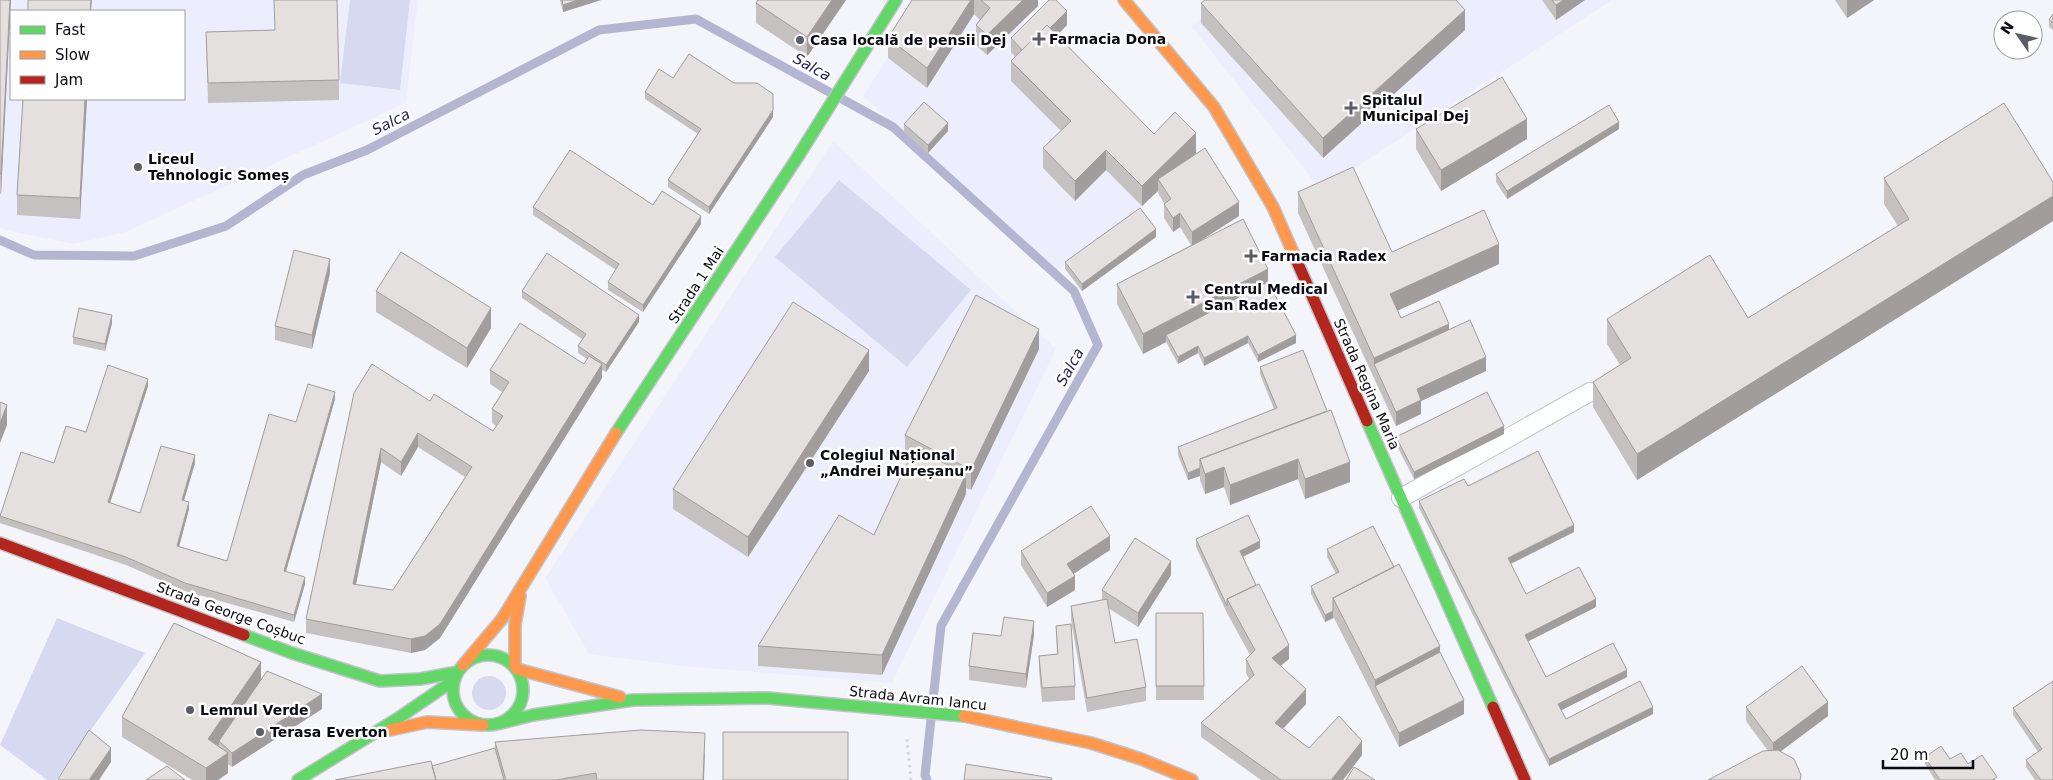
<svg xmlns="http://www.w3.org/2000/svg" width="2053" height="780" font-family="'DejaVu Sans',sans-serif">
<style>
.built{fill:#edeefd;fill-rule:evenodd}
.green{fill:#d7d9f0}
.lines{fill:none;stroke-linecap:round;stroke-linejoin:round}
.stream{stroke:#b3b5d1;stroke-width:9}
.lane-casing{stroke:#c2c4cb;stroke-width:20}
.fast-casing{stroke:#c2c4cb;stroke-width:14}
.slow-casing{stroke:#c2c4cb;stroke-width:14}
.jam-casing{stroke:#c2c4cb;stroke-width:14}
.path{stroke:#d6d6d8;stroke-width:3;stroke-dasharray:2.5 4;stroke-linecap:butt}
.lane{stroke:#fdfefe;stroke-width:18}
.fast{stroke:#63d668;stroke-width:11}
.slow{stroke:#ff974d;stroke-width:11}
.jam{stroke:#b3261e;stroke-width:11}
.wall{fill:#c4c1c0;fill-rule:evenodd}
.shaded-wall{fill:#a09d9c}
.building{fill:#e4e0df;stroke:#a09d9c;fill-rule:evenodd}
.poi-dot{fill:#5c5c64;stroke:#fff;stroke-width:2}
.labels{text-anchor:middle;stroke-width:5;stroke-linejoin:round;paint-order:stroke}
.poi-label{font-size:14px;font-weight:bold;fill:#0a0a13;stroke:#fff;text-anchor:start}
.street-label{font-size:14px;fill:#0a0a13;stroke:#fff}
.water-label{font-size:15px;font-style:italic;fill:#262454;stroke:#fff}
</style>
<rect width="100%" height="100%" fill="#f4f5fb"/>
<!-- built -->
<path class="built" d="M0,0H418L406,103L126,232L74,244L5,230L0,228ZM11,11H184V99H11Z
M925,0H1033L1038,6L1021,22L1154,154L1175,132L1196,153L1142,206L1054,273L863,96Z
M1204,0H1612L1321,190L1192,27L1212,8Z
M833,141L1056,349L892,683L692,667L589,654L545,578Z"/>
<!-- green -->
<path class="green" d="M350,0H410L400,90L340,83Z
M839,180L971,290L907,367L775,257Z
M57,618L145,653L56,780H47L0,745Z
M472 693a17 17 0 1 1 34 0a17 17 0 1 1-34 0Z"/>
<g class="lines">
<!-- stream -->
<path class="stream" d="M0,240L34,255L134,256L226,226L303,175L367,150L599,30L696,19L893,127L1074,291L1098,345L941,626L925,775L927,780"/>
<!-- lane casing -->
<g class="lane-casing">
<path id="lane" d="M1401,498L1590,392"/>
</g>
<!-- fast casing -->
<g class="fast-casing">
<path id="fast" d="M1367,421L1493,707
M616,433L797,158L896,0
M244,635L292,653L380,681L420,679L458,672
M453 690a35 35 0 1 1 70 0a35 35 0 1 1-70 0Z
M497,724L533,715L633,700L767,698L964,716
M298,780L397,719L454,680"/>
</g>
<!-- slow casing -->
<g class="slow-casing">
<path id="slow" d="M1124,0L1214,107L1273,207L1295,257
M463,665L502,619L616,433
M515,666V625L520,596
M517,669L620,697
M964,716L1091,743L1141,759L1192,780
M390,730L427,722L483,725"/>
</g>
<!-- jam casing -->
<g class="jam-casing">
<path id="jam" d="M1295,257L1367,421
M0,543L244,635
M1493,707L1525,780"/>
</g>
<!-- path -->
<path class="path" d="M907,739L911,780"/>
<!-- lane -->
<use href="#lane" class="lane"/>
<!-- fast -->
<use href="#fast" class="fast"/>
<!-- slow -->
<use href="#slow" class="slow"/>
<!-- jam -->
<use href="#jam" class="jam"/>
</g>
<!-- wall -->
<path class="wall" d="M0,0H11L1,194H0Z
M560,0H601L563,12Z
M846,0L807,57L756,23V3Z
M912,0H1038V6L987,55L976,45V25L980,20L974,14L927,88L888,58V38Z
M1542,0H1585L1556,20Z
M1835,0H1874L1847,18Z
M1201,3L1465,30L1323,158L1201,23Z
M2053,14V30L2049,27V20Z
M1067,25L1057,36L1154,134L1196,153L1192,157L1239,216L1200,241L1268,282L1296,343L1258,362L1248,343L1204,366L1198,353L1178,364L1166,342L1143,354L1117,304V284L1191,245L1180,227L1173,232L1164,218V203L1158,193V191L1142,206L1106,170L1075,201L1043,168V148L1061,131L1011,81V61L1015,57L1011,52V38Z
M274,30L339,80V100L208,103L206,32Z
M673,78L773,117L709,214L668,187V180L698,134L645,99V92Z
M23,99H87L80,219L17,215V195Z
M904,124L948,131L928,153L904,132Z
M1416,129L1527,139L1441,191L1416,149Z
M1619,129L1507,199L1496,182V174Z
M1884,178L2053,182V221L1637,480L1593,407V382L1620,365L1607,344V319L1748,318L1898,226L1884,204Z
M1298,192L1392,252L1499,264L1397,311L1401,318L1449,330L1486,371L1421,401V414L1396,426L1298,213Z
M653,205L701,224L643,312L608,290V282L616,270L533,215V207Z
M1156,237L1082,291L1065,269V262Z
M330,273L312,349L275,340V326Z
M376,291L491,328L467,368L376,312Z
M522,291L639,322L606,372L602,370V378L440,638L425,650L411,653L306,633V619L354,393L430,401L493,431L496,426L492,423V409L502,392L490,384V370L584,364L587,359L578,353V346L582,339L522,298ZM418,447L465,477L393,590L356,585L381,462L401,476Z
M112,323L105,351L73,344V337Z
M1039,349L971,490L966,488V494L882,675L758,666V646L874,535L910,457L905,455V435Z
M1260,367L1350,482L1305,499L1298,479L1230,505L1224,487L1205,494L1200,480V476L1188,480L1178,455V447L1274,409L1260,374Z
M869,371L748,557L673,509V489Z
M148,386L110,503L140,513L195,463L184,500L189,509L179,547L227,561L296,422L335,399L286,572L305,584L294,622L185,591L126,565L0,523V516L54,463L86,432Z
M1504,434L1414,479L1396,444V437Z
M1468,486L1574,532L1511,564L1526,594L1596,607L1528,641L1546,677H1627L1561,710L1566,719L1653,714L1549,766L1419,508V501Z
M1196,539L1260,548L1243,557L1289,659L1281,666L1306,704L1283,729L1309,748L1362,755L1343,780H1261L1201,737V723L1249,679L1246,673V659L1250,655L1227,613L1196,547Z
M1327,549L1394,567L1440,652L1464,714L1399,747L1334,618L1325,622L1311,594V586L1336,574L1327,557Z
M1110,550L1073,574L1075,590L1047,607L1021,565V551Z
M1171,575L1138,627L1108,608L1115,643L1146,687V701L1087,712L1071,620V606L1102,600V590Z
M1156,613H1203L1204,700H1156Z
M1056,626L1075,686V700L1042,702L1039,670V656L1057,654Z
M1034,635L1026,688L969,680V666L1001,636Z
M261,678L322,709L232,767L228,764V773L218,780H192L122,737V717Z
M2053,681V780H2035L2026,767V760L2038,752L2013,715V708Z
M1746,707L1828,716L1780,752L1801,780L1768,751L1746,721Z
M495,742L705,754L704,780H335L432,766L495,748Z
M1925,757L1950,759L1968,764L1997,780H1935L1925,764Z"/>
<!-- shaded-wall -->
<path class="shaded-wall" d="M10,0H11L1,194V174Z
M91,0H92L91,11H90Z
M578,0H601L563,12V5Z
M832,0H846L807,57V37Z
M971,0H974V14L927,88V68Z
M1023,0H1038V6L987,55V35Z
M1564,0H1585L1556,20V5Z
M1847,0H1874L1847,18Z
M1465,10V30L1323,158V138Z
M1067,11V25L1025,67V53Z
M85,99H87L80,219V198Z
M773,110V117L709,214V207Z
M1527,119V139L1441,191V170Z
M1619,122V129L1507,199V191Z
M948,123V131L928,153V145Z
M1196,133V153L1162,186L1158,179V191L1142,206V186Z
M1106,150V170L1075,201V181Z
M2053,196V221L1637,480V454Z
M1239,202V216L1192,246V232Z
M1180,213V227L1173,232V218Z
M701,216V224L643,312V305Z
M1156,229V237L1082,291V284Z
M1499,244V264L1390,314V294Z
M330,259V273L312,349V335Z
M1268,269V290L1166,335V342L1143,354V334Z
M491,308V328L467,368V348Z
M112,315V323L105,351V344Z
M639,315V322L606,372V365Z
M1449,324V344L1374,364V358Z
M1039,329V349L971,490V470Z
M1296,335V343L1258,362V355Z
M1248,336V343L1204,366V358Z
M1198,346V353L1178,364V357Z
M869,350V371L748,557V537Z
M1486,357V371L1421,401V414L1396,426V412L1417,389Z
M602,364V378L440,638L425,650L411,653V639Z
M148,379V386L108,509V502Z
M335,392V399L284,578V571Z
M7,405V425L0,443V423Z
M1504,426V434L1414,479V472Z
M418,433V447L401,476V462Z
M381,448V462L353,598V584Z
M195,455V463L182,507V500Z
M1298,459V479L1230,505V485Z
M1350,462V482L1305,499V479Z
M1224,467V487L1205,494V474Z
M1200,468V476L1188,480V473Z
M966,474V494L882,675V655Z
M189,502V509L177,554V546Z
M1574,525V532L1508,565V558Z
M1110,536V550L1067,578V564Z
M1260,541V548L1240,558V551Z
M1171,561V575L1138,627V613Z
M1075,576V590L1047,607V593Z
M305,577V584L294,622V615Z
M1596,599V607L1525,643V635Z
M1333,611V618L1325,622V615Z
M1034,621V635L1026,688V674Z
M1289,645V659L1272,672V658Z
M1440,646V666L1375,686V680Z
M261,662V682L219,741V744L208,760V739Z
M1627,670V677L1558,712V704Z
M1306,689V704L1275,737V723Z
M322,694V709L232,767V753Z
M1464,700V714L1399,747V733Z
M1828,702V716L1773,757V743Z
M1653,707V714L1549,766V759Z
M705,733L704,780H703Z
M1362,741V755L1343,780H1332V779Z
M111,748V762L99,780H89Z
M228,753V773L218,780H206V768Z"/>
<!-- building -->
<path class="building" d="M0,0H10L1,174H0Z
M28,0H91L90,11H28Z
M274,0H337L339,80L208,83L206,32L275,30Z
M562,0H578L563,5Z
M758,0H832L807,37L756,3Z
M912,0H971L927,68L888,38Z
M981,0H1023L987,35L976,25L990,8Z
M1049,0H1056L1067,11L1050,28L1047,25L1022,50L1011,38Z
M1205,0H1456L1465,10L1323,138L1201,3Z
M1552,0H1564L1556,5Z
M2053,14V23L2049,20Z
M1047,25L1154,134L1175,112L1196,133L1142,186L1106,150L1075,181L1043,148L1071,121L1011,61Z
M689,54L734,83H757L773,94V110L709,207L668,180L701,129L645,92L659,69L673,78Z
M1502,77L1527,119L1441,170L1416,129Z
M23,99H85L80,198L17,195Z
M924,102L948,123L928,145L904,124Z
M2004,103L2053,182V196L1637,454L1593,382L1631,358L1607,319L1710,255L1748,318L1909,219L1884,178Z
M1609,105L1619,122L1507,191L1496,174Z
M1205,148L1239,202L1192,232L1180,213L1173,218L1164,204L1171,199L1158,179Z
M570,150L653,205L662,191L701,216L643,305L608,282L619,264L533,207Z
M1353,167L1392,252L1484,210L1499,244L1390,294L1401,318L1439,301L1449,324L1374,358L1298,192Z
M1140,208L1156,229L1082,284L1065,262Z
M1243,219L1268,269L1143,334L1117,284Z
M294,250L330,259L312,335L275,326Z
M401,252L491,308L467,348L376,291Z
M547,253L639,315L606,365L578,346L586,334L522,291Z
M1268,282L1296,335L1258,355L1248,336L1204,358L1198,346L1178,357L1166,335Z
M976,295L1039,329L971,470L905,435Z
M793,302L869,350L748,537L673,489Z
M79,308L112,315L105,344L73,337Z
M1470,320L1486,357L1417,389L1421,400L1396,412L1374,364Z
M520,323L584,364L589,356L602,364L440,624L425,636L411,639L306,619L354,393L372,364L430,401L434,394L493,431L503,416L492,409L509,382L490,370ZM418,433L472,467L393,590L353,584L381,448L401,462Z
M1303,350L1327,411L1200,459V468L1188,473L1178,447L1277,408L1260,367Z
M108,365L148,379L108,502L140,513L161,446L195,455L182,500L189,502L177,546L227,561L269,414L296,422L308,384L335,392L284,571L305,577L294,615L185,583L126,557L0,516L21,452L54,463L66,426L86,432Z
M1487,392L1504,426L1414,472L1396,437Z
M0,402L7,405L0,423Z
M1331,410L1350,462L1305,479L1298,459L1230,485L1224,467L1205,474L1200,459Z
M914,448L966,474L882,655L758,646L839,515L874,535Z
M1538,451L1574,525L1508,558L1526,594L1579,567L1596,599L1525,635L1546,677L1613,643L1627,670L1558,704L1566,719L1640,681L1653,707L1549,759L1419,501L1464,479L1468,486Z
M1091,506L1110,536L1067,564L1075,576L1047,593L1021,551Z
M1248,515L1260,541L1240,551L1256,585L1227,599V606L1196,539Z
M1373,526L1394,567L1333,598V611L1325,615L1311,586L1339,572L1327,549Z
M1135,538L1171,561L1138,613L1102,590Z
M1399,564L1440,646L1375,680L1333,598Z
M1259,584L1289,645L1272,658L1306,689L1275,723L1309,748L1339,716L1362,741L1332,779L1334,780H1281L1201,723L1254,675L1246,659L1255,650L1227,599Z
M1107,599L1115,643L1137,639L1146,687L1087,698L1071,606Z
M1156,613H1203L1204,686H1156Z
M1004,617L1034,621L1026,674L969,666L973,633L1001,636Z
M174,623L261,662L208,739L228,753L206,768L122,717Z
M1071,624L1075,686L1042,688L1039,656L1058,654L1056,626Z
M1440,652L1464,700L1399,733L1375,686Z
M1802,666L1828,702L1773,743L1746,707Z
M267,671L322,694L232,753L219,741Z
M2053,681V780H2041L2026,760L2042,749L2013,708Z
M89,730L111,748L89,780H59L58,779Z
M641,730L705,733L703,780H597L596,773L556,780H506L495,742Z
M723,732H848V780H723Z
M1941,746L1950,759L1961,753L1968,764L1982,755L1997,777L1992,780H1940L1925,757Z
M495,748L504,780H436L432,766Z
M1778,750L1794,759L1801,775L1800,780H1708L1763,751Z
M431,761L436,780H335Z
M966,764L1052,778L1051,780H964Z
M167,766L185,780H146Z
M1354,767L1375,780H1346Z"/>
<!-- markers -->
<g class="poi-dot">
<path d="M1036.5 31.5h5v5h5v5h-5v5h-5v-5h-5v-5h5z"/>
<circle cx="800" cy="40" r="5"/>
<path d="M1348.5 100.5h5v5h5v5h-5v5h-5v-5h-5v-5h5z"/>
<circle cx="138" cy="167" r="5"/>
<path d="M1248.5 248.5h5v5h5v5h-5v5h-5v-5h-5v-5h5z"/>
<path d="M1190.5 289.5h5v5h5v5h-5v5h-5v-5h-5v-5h5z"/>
<circle cx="810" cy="463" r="5"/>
<circle cx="190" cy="710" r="5"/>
<circle cx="260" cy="732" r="5"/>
</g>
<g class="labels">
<!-- poi labels -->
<g class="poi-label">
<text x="1049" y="44">Farmacia Dona</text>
<text x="810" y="45">Casa locală de pensii Dej</text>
<text x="1362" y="105">Spitalul<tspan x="1362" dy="16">Municipal Dej</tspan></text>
<text x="148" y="164">Liceul<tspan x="148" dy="16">Tehnologic Someș</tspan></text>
<text x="1261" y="261">Farmacia Radex</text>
<text x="1204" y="294">Centrul Medical<tspan x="1204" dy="16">San Radex</tspan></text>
<text x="820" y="460">Colegiul Național<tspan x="820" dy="16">„Andrei Mureșanu”</tspan></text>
<text x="200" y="715">Lemnul Verde</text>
<text x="270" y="737">Terasa Everton</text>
</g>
<!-- street labels -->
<g class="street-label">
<text transform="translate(696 285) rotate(-57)" y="5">Strada 1 Mai</text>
<text transform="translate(1367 384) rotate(66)" y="5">Strada Regina Maria</text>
<text transform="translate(231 613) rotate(20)" y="5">Strada George Coșbuc</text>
<text transform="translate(918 698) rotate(6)" y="5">Strada Avram Iancu</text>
</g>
<!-- water labels -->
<g class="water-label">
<text transform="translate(812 67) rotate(29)" y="5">Salca</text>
<text transform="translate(391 122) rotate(-27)" y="5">Salca</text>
<text transform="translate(1070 367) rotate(-61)" y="5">Salca</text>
</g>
</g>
<!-- legend -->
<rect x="10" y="10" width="175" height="90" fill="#ffffff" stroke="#9d9da1"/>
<rect x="20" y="26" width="25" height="8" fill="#63d668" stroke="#9d9da1"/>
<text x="55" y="35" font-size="15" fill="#0a0a13">Fast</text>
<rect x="20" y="51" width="25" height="8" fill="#ff974d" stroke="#9d9da1"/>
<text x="55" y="60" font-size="15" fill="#0a0a13">Slow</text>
<rect x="20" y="76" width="25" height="8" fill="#b3261e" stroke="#9d9da1"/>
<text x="55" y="85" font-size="15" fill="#0a0a13">Jam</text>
<!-- north arrow -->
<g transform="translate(2018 35) rotate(304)"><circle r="24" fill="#ffffff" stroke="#9d9da1"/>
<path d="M0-4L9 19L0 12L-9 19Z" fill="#5c5c64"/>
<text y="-8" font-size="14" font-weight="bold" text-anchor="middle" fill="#0a0a13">N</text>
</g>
<!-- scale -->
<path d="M1883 760v8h90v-8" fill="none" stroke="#0a0a13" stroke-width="2.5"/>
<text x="1890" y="760" font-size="15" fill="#0a0a13" stroke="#ffffff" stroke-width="4" paint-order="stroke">20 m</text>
</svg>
